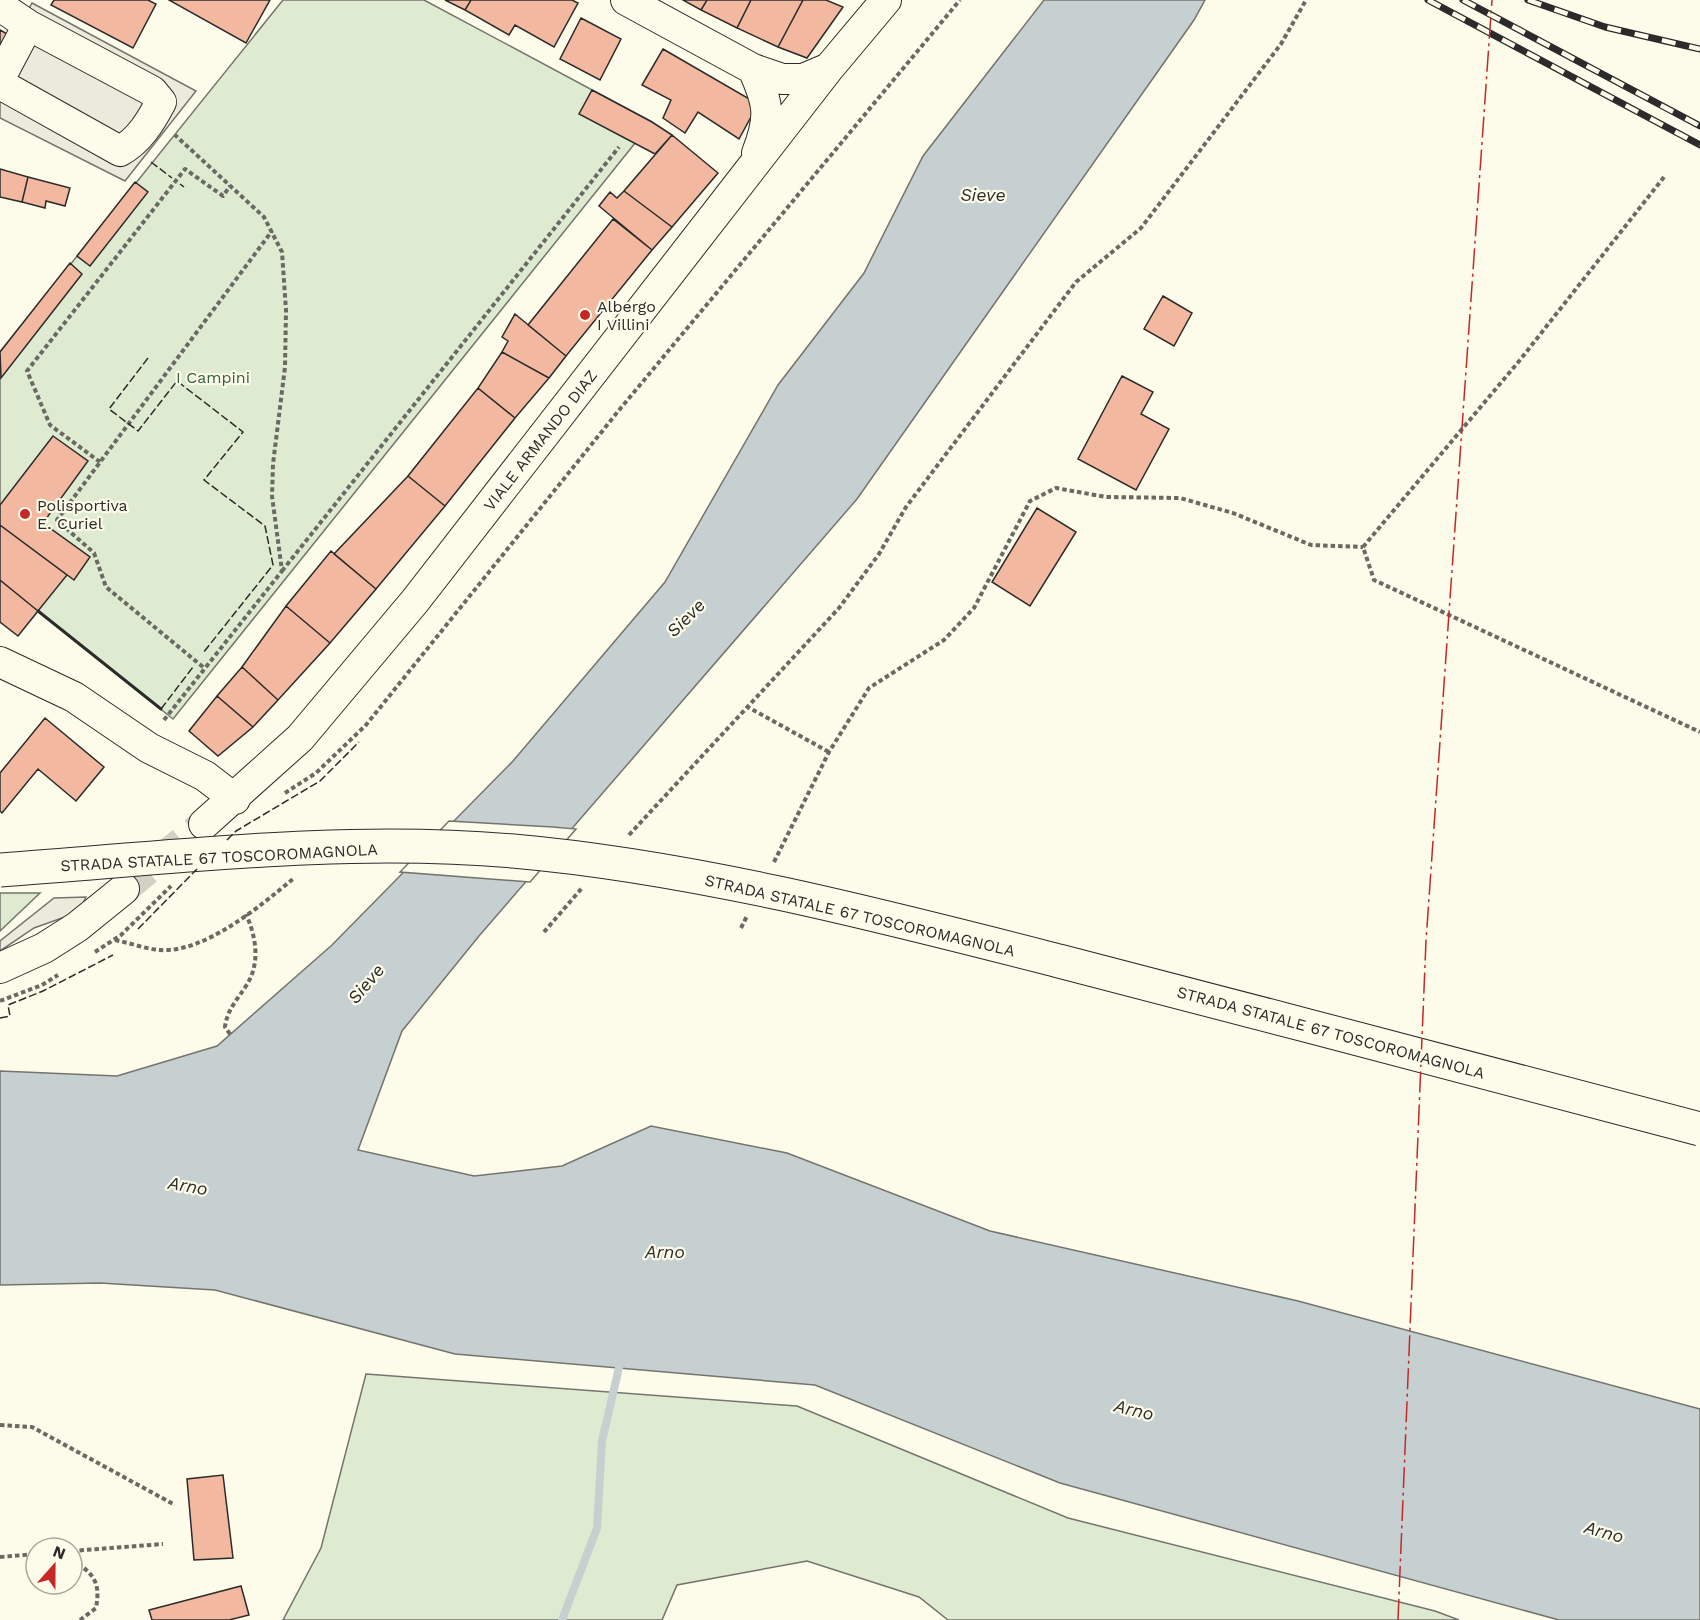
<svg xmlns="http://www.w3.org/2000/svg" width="1700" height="1620" font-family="'Work Sans',sans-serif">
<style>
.green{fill:#deebd1;stroke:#74746e;stroke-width:1.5}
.parking{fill:#eceadb;stroke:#74746e;stroke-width:1.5}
.water{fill:#c7d0d0;stroke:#74746e;stroke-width:1.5}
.pier{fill:#fdfbea;stroke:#74746e;stroke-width:1.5}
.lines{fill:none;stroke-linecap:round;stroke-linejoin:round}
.stream{stroke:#c7d0d0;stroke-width:8}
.building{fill:#f2b8a0;stroke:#2b2b2b;stroke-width:1.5}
.minor-tunnel{stroke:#d3d1c4;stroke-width:30;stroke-dasharray:30 15;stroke-linecap:butt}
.minor-casing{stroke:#2b2b2b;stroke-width:32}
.path{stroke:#6a6964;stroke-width:4;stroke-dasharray:4.5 3;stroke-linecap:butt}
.minor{stroke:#fdfbea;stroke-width:30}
.rail-casing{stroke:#2b2b2b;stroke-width:7}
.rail{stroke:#fdfbea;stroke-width:4.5;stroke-dasharray:14;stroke-linecap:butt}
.major-bridge-casing{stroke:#2b2b2b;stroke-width:35;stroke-linecap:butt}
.major-bridge{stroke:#fdfbea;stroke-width:33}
.fence{stroke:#2b2b2b;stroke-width:1.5;stroke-dasharray:8 3;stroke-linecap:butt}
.wall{stroke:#2b2b2b;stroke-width:3}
.power{stroke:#c62828;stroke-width:1.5;stroke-dasharray:21 4.5 3 4.5;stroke-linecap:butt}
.poi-dot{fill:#c62828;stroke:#fdfbea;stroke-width:2}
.labels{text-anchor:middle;stroke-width:4.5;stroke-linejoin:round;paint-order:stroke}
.poi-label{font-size:16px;fill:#2b2b2b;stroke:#fdfbea;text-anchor:start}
.park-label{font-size:16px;fill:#34623c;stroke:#fdfbea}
.street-label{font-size:16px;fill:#2b2b2b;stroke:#fdfbea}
.water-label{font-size:18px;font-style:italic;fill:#2b2b2b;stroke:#fdfbea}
</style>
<rect width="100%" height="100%" fill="#fdfbea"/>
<!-- green -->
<path class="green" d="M283,0H424L652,122L173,719L0,580V352Z
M0,893H40L0,931Z
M366,1374L797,1406L1068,1518L1435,1611L1459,1620H948L919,1597L807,1561L677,1585L662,1620H283L321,1548Z"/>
<!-- parking -->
<path class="parking" d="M32,3L196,91L125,181L0,118V61Z
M86,897L79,912L34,928L0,951V941L54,898Z"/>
<!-- water -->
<path class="water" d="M1044,0H1205L1194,20L857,499L479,936L402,1031L358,1150L474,1176L562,1166L651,1126L787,1153L990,1231L1298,1301L1700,1409V1620H1559L1060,1483L815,1385L455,1354L215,1290L100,1283L0,1285V1071L117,1076L217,1046L332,945L513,761L665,582L778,385L864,273L923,156Z"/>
<!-- pier -->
<path class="pier" d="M449,821L553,827L576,829L530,882L400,872Z"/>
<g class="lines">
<!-- stream -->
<path class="stream" d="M562,1620L597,1528L602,1441L621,1359"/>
</g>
<!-- building -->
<path class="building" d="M54,0H148L156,4L133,48L51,5Z
M169,0H270L246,43Z
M445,0H471L465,10Z
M471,0H572L578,3L554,47L515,25L509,35L465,10Z
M683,0H707L701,10Z
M707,0H751L737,28L701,10Z
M751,0H803L778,47L737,28Z
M803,0H826L843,7L807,58L778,47Z
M581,18L621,39L600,80L560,59Z
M0,30L7,34L0,47Z
M663,49L758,104L739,139L698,112L685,133L663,118L671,100L642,85Z
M592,90L652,122L672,135L655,154L579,114Z
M672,135L718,173L672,227L624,191Z
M0,169L28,177L22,202L0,197Z
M28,177L70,188L65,206L46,201L45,208L22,202Z
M135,182L148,192L90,266L77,256Z
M624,191L672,227L652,250L599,206L610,192L617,198Z
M613,219L652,250L566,356L528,325Z
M70,263L82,274L1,378L0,352Z
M1163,296L1192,313L1174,346L1144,329Z
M515,314L566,356L549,378L502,352L508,341L502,337Z
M502,352L549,378L515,418L478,388Z
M1122,376L1153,392L1141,414L1169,429L1136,490L1078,459Z
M478,388L515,418L445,506L408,476Z
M53,436L88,461L43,523L90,557L74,580L0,525V505Z
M408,476L445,506L376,589L334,554Z
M1037,508L1076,532L1030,606L992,582Z
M0,525L67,575L38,611L0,580Z
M331,551L376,589L330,643L286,606Z
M0,580L38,611L18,636L0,622Z
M286,606L330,643L278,700L242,667Z
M242,667L278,700L253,727L217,696Z
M217,696L253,727L218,756L189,731Z
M45,718L104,767L76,801L38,769L2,813L0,811V773Z
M223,1475L233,1558L194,1560L187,1479Z
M241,1586L249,1615L229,1620H152L149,1610Z"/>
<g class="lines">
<!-- minor-tunnel -->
<path class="minor-tunnel" d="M124,889L204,824"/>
<!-- minor casing -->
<g class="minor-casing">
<path id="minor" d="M626,0L753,69L782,79H803L829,68
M0,6L28,25L152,91L161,102C151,121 139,141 120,151L0,84
M753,69C769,104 771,117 757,153
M0,78L28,25
M0,662L74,697L149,748L205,776L235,799
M204,824L300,738L415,601L829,68L886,0
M0,968L44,948L77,927L124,889"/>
</g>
<!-- path -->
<path class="path" d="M1664,177L1520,360L1363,547L1374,580L1700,732
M100,462L50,425L27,371L185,169L223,196L230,186
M282,571L619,147
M203,667L106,587L94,553L57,520L272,231
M746,706L829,752
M164,720L282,571L272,496L273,464L285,367L286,310L282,252L264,217L175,135
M285,793L316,773L366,725L620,409L960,0
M629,835L839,608L879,554L906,507L1076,282L1141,228L1281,44L1306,0
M774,862L829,752L869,688L944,640L974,608L1030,501L1056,488L1106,497L1180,498L1233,513L1311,545L1363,547
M741,928L747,916
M544,932L582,888
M115,940C130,943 146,949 160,950C205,953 260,906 293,879
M95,952L121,935L171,886
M0,1001L42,985L58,975
M230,1034L225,1027C227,1010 237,1000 246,986C261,963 256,937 246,914
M0,1425L32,1427L175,1505
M72,1551L163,1544
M0,1557L36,1554
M72,1559C93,1574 101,1581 96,1608L80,1620"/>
<!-- minor -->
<use href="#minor" class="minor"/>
<!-- rail casing -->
<g class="rail-casing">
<path id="rail" d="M1428,0L1700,145
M1463,0L1700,126
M1528,0L1605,27L1700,49"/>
</g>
<!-- rail -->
<use href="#rail" class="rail"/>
<!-- major-bridge casing -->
<g class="major-bridge-casing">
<path id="major-bridge" d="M0,870C170,858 342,836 513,851C695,867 883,916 1059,961C1273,1016 1486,1073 1700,1129"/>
</g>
<!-- major-bridge -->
<use href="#major-bridge" class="major-bridge"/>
<!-- fence -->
<path class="fence" d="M151,162L172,178
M180,184L184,187
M148,358L109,409L138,431L177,381L243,432L204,480L265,526L273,565L203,653
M161,709L193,667
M227,840L236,831L320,781L359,742
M138,929L197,869
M0,1018L10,1016L8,1005L43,991L113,955"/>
<!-- wall -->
<path class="wall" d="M38,611L161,709"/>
<!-- power -->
<path class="power" d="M1398,1620L1426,941L1492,0"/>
</g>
<!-- markers -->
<g class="poi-dot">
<circle cx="585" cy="315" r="6"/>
<circle cx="25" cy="514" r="6"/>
</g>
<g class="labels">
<!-- poi labels -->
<g class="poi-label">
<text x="597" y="312">Albergo<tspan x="597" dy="18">I Villini</tspan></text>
<text x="37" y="511">Polisportiva<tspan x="37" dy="18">E. Curiel</tspan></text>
</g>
<!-- park labels -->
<g class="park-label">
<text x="213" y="383">I Campini</text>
</g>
<!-- street labels -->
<g class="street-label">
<text transform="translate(540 440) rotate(-52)" y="6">VIALE ARMANDO DIAZ</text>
<text transform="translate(219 857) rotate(-3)" y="6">STRADA STATALE 67 TOSCOROMAGNOLA</text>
<text transform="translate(860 915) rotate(13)" y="6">STRADA STATALE 67 TOSCOROMAGNOLA</text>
<text transform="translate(1331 1032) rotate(15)" y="6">STRADA STATALE 67 TOSCOROMAGNOLA</text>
</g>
<!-- water labels -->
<g class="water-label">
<text x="983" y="201">Sieve</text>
<text transform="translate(686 618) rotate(-45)" y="6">Sieve</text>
<text transform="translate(366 984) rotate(-50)" y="6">Sieve</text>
<text transform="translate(188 1186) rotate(10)" y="6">Arno</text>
<text x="665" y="1258">Arno</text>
<text transform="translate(1134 1410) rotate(13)" y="6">Arno</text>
<text transform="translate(1604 1532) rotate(15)" y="6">Arno</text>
</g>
</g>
<!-- north arrow -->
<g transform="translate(54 1566) rotate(21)"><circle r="28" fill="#fdfbea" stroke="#a9a89e" stroke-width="1.5"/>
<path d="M0-4.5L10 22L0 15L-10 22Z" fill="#c62828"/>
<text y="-9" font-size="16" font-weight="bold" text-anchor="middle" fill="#2b2b2b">N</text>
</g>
</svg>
